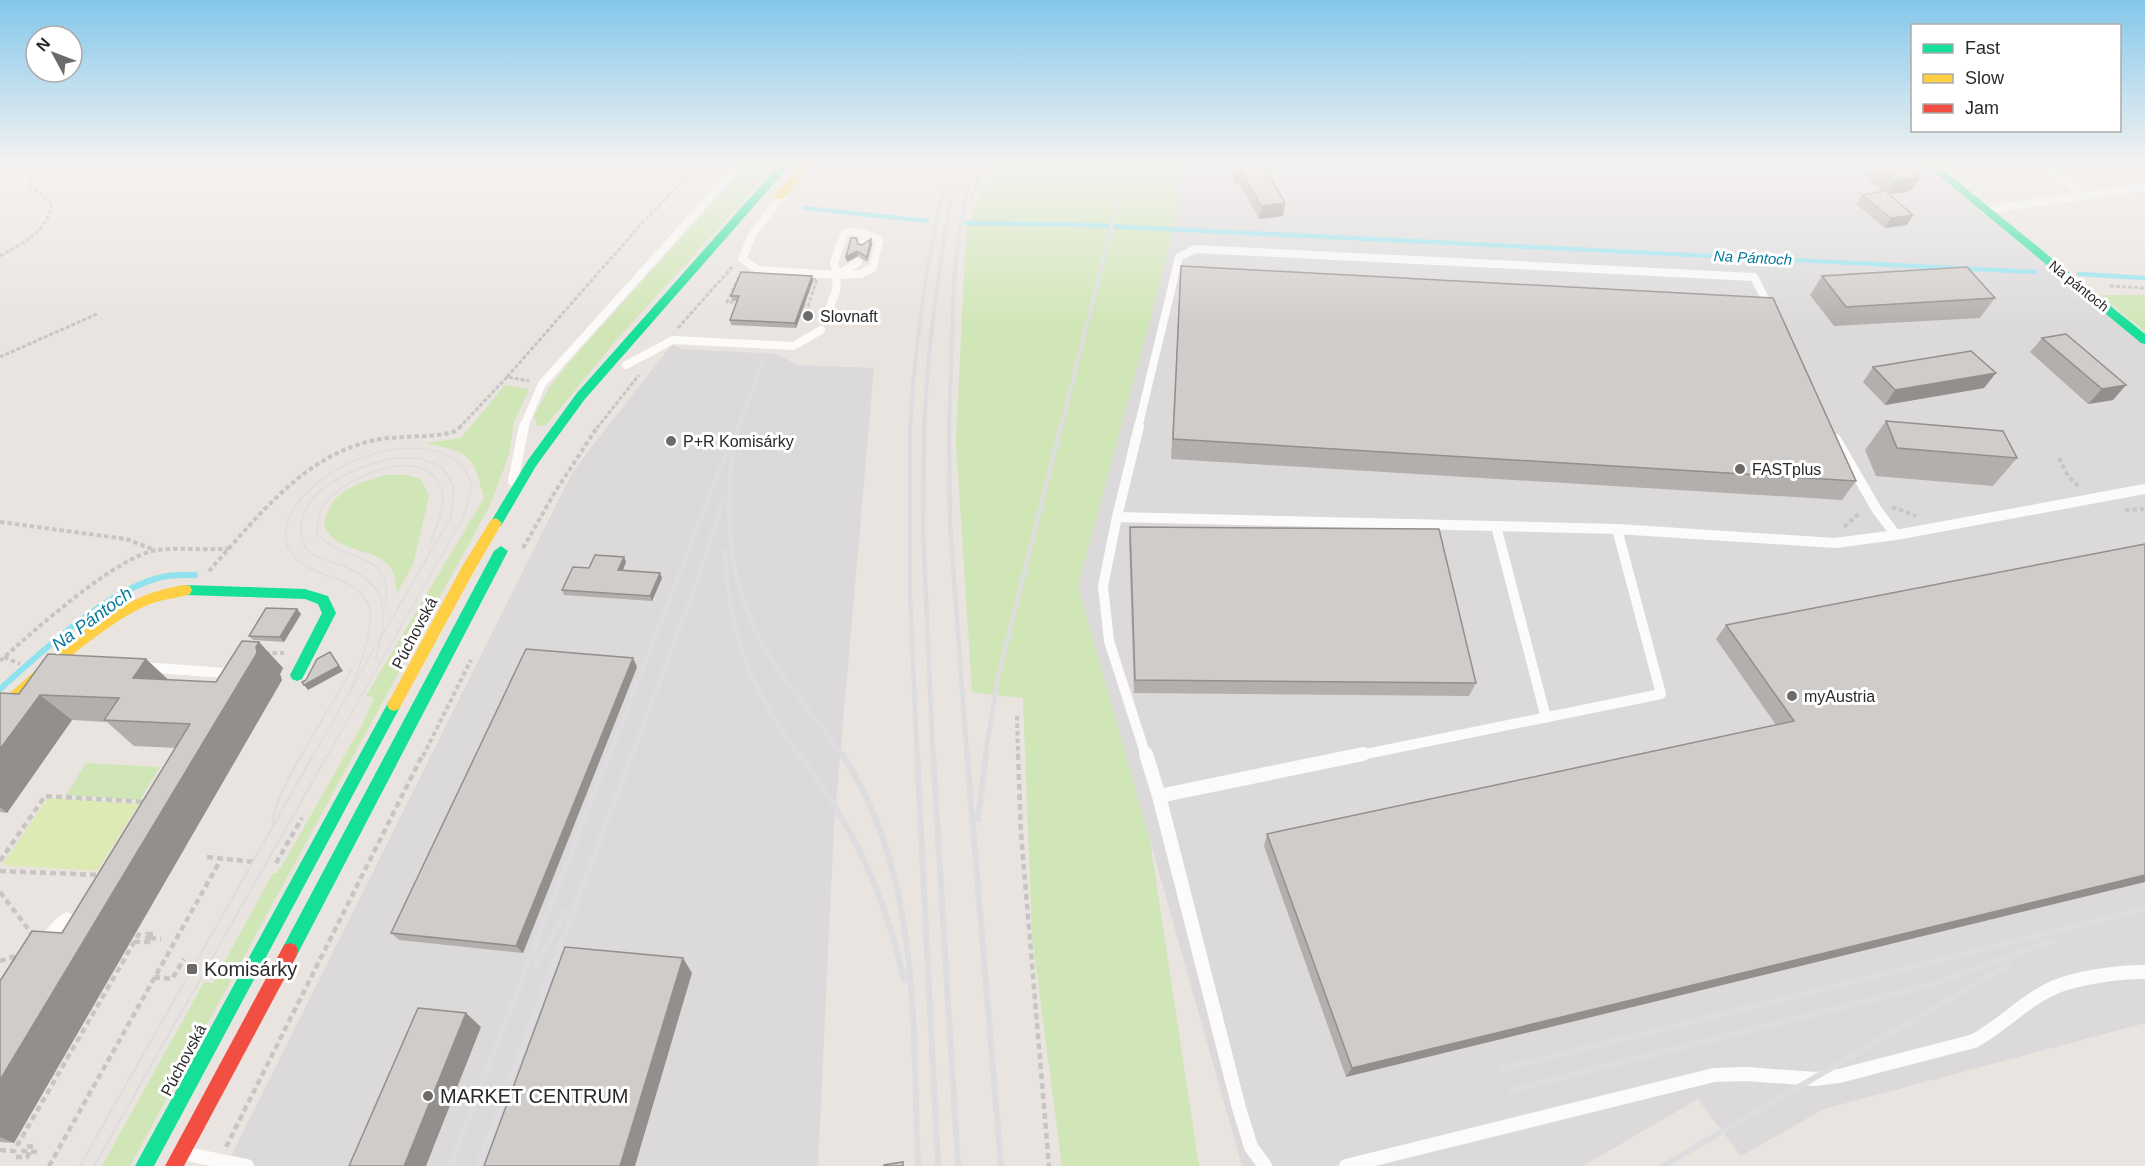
<svg xmlns="http://www.w3.org/2000/svg" width="2145" height="1166" font-family="Arial,sans-serif">
<style>
.industrial{fill:#dcd9db}
.green{fill:#d0e6b6}
.pitch{fill:#ddeab3}
.lines{fill:none;stroke-linecap:round;stroke-linejoin:round}
.stream-far1{stroke:#8fe3ef;stroke-width:4.5}
.stream{stroke:#8fe3ef;stroke-width:6}
.path-far2{stroke:#c6c6c5;stroke-width:3;stroke-dasharray:4 2;stroke-linecap:butt}
.path-far1{stroke:#c6c6c5;stroke-width:4;stroke-dasharray:4.5 3;stroke-linecap:butt}
.path{stroke:#c6c6c5;stroke-width:4.5;stroke-dasharray:6 4;stroke-linecap:butt}
.lane-far2{stroke:#fcfbfa;stroke-width:8}
.lane-far1{stroke:#fcfbfa;stroke-width:10}
.lane{stroke:#fcfbfa;stroke-width:14}
.street{fill:#fcfbfa;fill-rule:evenodd}
.fast{fill:#16e098;fill-rule:evenodd}
.slow{fill:#ffcf43;fill-rule:evenodd}
.jam{fill:#f24e42;fill-rule:evenodd}
.tram-far1{stroke:#dddddf;stroke-width:1.5}
.tram{stroke:#dddddf;stroke-width:2}
.rail-far2{stroke:#dddddf;stroke-width:4}
.rail-far1{stroke:#dddddf;stroke-width:4.5}
.rail{stroke:#dddddf;stroke-width:6}
.wall{fill:#b3afad}
.shaded-wall{fill:#928f8d}
.building{fill:#d0ccc9;stroke:#928f8d;stroke-width:1.5}
.poi-dot{fill:#6d6b69;stroke:#fff;stroke-width:2}
.labels{text-anchor:middle;stroke-width:6;stroke-linejoin:round;paint-order:stroke}
.far-street-label{font-size:14px;fill:#2a2a2a;stroke:#fff}
.far-water-label{font-size:15px;font-style:italic;fill:#067b9c;stroke:#fff}
.poi-label{font-size:16px;fill:#2a2a2a;stroke:#fff;text-anchor:start}
.street-label{font-size:16px;fill:#2a2a2a;stroke:#fff}
.water-label{font-size:18px;font-style:italic;fill:#067b9c;stroke:#fff}
.near-poi-label{font-size:20px;fill:#2a2a2a;stroke:#fff;text-anchor:start}
</style>
<rect width="100%" height="100%" fill="#e9e4df"/>
<!-- industrial -->
<path class="industrial" d="M1180,164H1929L2145,341V1023L1824,1109L1741,1156L1698,1099L1583,1166H1242L1078,586L1172,238Z
M672,344L681,349L777,354L797,365L874,368L834,826L818,1166H226L573,471Z"/>
<!-- green -->
<path class="green" d="M747,164H777L618,338L549,422L544,426H537L534,416L549,388L568,364Z
M993,164H1180L1172,238L1078,586L1150,841L1199,1166H1062L1032,936L1023,698L972,692L956,443L966,230Z
M2100,295H2145V332Z
M505,385L529,389L514,422L509,455L490,505L130,1166H102L204,982L213,983L273,873H277L286,859L363,723L374,697L366,696L484,498C473,453 470,453 425,443L461,438Z
M386,475H406L421,479L429,496L413,565L397,593C396,585 395,576 392,570C377,544 336,557 324,524C331,491 356,483 386,475Z
M86,763L160,767L140,800L66,795Z"/>
<!-- pitch -->
<path class="pitch" d="M48,798L139,804L97,871L2,865Z"/>
<g class="lines">
<!-- stream-far1 -->
<path class="stream-far1" d="M805,208L927,221
M966,223L1086,225L2035,272
M2079,274L2145,278"/>
<!-- stream -->
<path class="stream" d="M0,689C41,652 104,593 158,578C170,574 183,575 195,575"/>
<!-- path-far2 -->
<path class="path-far2" d="M972,197L983,164
M0,256C24,242 47,233 52,203L30,186L31,174L36,164
M740,275L817,279L808,306L727,302Z
M2110,286L2145,288
M678,328L733,266
M0,357L97,314
M507,377L643,222L700,164
M459,428L507,377L529,381
M597,428L639,375"/>
<!-- path-far1 -->
<path class="path-far1" d="M2059,458L2068,476L2078,486
M1892,507L1916,516
M2125,510L2145,509
M0,522L126,539L155,550
M1844,527L1861,512
M523,548L555,492L598,426
M209,571C254,521 299,460 367,442C393,435 420,438 445,434L456,431L461,426
M265,653H284
M4,657L20,664
M0,661C31,633 118,555 157,550C180,547 205,551 230,548
M1017,716L1018,756
M423,756L471,660"/>
<!-- path -->
<path class="path" d="M1018,754L1021,833L1049,1166
M207,857L255,862
M0,861L45,796L146,802
M276,863L302,818
M0,871L101,875
M0,892L32,934
M147,934H153L150,938H145Z
M150,938L161,939
M134,942H148L150,938
M0,961L19,955
M154,977L172,979L184,959
M33,1146L26,1147L23,1151L38,1152
M226,1147L423,754
M0,1150L14,1151L140,932
M16,1157H27L30,1152
M49,1166L221,859"/>
<!-- lane-far2 -->
<path class="lane-far2" d="M2044,164L2084,196
M786,191L753,233L742,259L758,270L837,275L836,291L826,317
M1985,210L2145,187
M841,273L858,262
M837,275L860,274L873,268L879,240L864,234
M837,275L834,263L844,234L853,231L864,234L863,244
M626,365L673,340L793,346L821,330
M523,428L542,384L740,164
M1138,428L1179,257L1195,249L1754,277L1771,310"/>
<!-- lane-far1 -->
<path class="lane-far1" d="M1139,426L1117,517L1617,529
M1836,439L1877,510L1896,535
M513,481L524,426
M1117,517L1103,586L1109,641L1146,756
M1496,526L1546,718
M141,667L227,673
M1356,756L1661,694L1617,529L1835,543L1896,535L2145,489"/>
<!-- lane -->
<path class="lane" d="M1146,754L1159,796
M187,1154L247,1166
M1265,1166L1251,1147L1239,1108L1159,796L1363,754
M1346,1166L1714,1075L1746,1074L1815,1079L1839,1076L1974,1041C2002,1026 2025,1000 2055,987C2076,978 2122,971 2145,972"/>
<!-- street -->
<path class="street" d="M67,912L75,916L79,924C73,939 60,960 45,966L36,962L33,954C39,939 52,918 67,912Z"/>
<!-- fast -->
<path class="fast" d="M780,164H791L585,399L536,466L501,526H491L490,523L528,460L577,393Z
M1925,164H1936L2145,334V344L2141,343Z
M501,546L508,551L296,957L290,959L284,957L282,951L284,945L494,551Z
M185,585L305,589L328,596L336,613L302,679L297,681L292,679L290,675L322,613L318,604L305,599L185,595L180,594L178,590L180,586Z
M394,699L399,701L401,705L399,709L154,1166H135L389,701Z"/>
<!-- slow -->
<path class="slow" d="M803,164H814L783,199H775V195Z
M496,518L502,523L473,573L399,709L394,711L389,709L387,705L389,701L463,565L491,520Z
M185,585L190,586L192,590L190,594C175,599 160,599 145,606C92,632 48,677 5,715L0,717V702C54,655 111,595 185,585Z"/>
<!-- jam -->
<path class="jam" d="M290,943L296,945L298,951L296,957L184,1166H165L284,945Z"/>
<!-- tram-far1 -->
<path class="tram-far1" d="M392,458H420L442,467L454,486L451,517L381,637C389,596 376,578 338,564C328,561 316,558 309,551C302,545 301,538 301,530C301,486 358,467 392,458Z
M385,608C396,549 348,566 317,534C318,523 318,511 325,503C346,477 424,442 441,488C447,504 436,526 431,542
M376,659L381,637
M301,756L352,669
M313,756L381,637
M327,756L464,516C466,507 471,494 471,485C470,473 460,462 451,457C402,431 313,467 290,516C285,526 284,537 288,547C303,582 357,570 369,607C376,628 356,674 349,695"/>
<!-- tram -->
<path class="tram" d="M272,823C277,797 288,777 302,754
M80,1166L314,754
M94,1166L328,754"/>
<!-- rail-far2 -->
<path class="rail-far2" d="M738,428L764,359
M910,428C915,338 928,251 949,164
M924,428C928,338 940,252 958,164
M949,428L954,279L960,226L974,164
M1061,428L1127,164"/>
<!-- rail-far1 -->
<path class="rail-far1" d="M738,426C720,507 727,589 772,660C793,694 821,723 843,756
M910,426V593L917,756
M924,426L923,531L933,756
M949,426L950,524L967,756
M725,550C727,631 751,691 800,756
M609,756L726,453
M632,756L699,576L722,502
M985,756L998,678L1061,426"/>
<!-- rail -->
<path class="rail" d="M799,754C854,828 883,890 904,980
M842,754C922,876 912,1027 918,1166
M917,754L938,1166
M933,754L958,1166
M967,754L1001,1166
M978,819L986,754
M2120,916L2145,909
M535,967L566,911
M1502,1069L2127,913
M1512,1090L1931,985L2052,941
M450,1166L609,754
M478,1166L632,754
M1663,1166L2008,965"/>
</g>
<!-- wall -->
<path class="wall" d="M1226,164H1263L1285,203L1283,216L1259,219L1239,183L1236,184Z
M1851,164H1906L1911,191L1889,194L1913,215L1907,225L1885,228L1856,204L1862,195L1882,191Z
M858,244L862,245L872,244L867,262L858,256L847,262L846,257Z
M1181,266L1856,481L1842,500L1171,459Z
M1822,276L1995,298L1980,318L1834,326L1810,295Z
M813,281L796,328L731,325L730,320L737,301H732L731,296Z
M2042,338L2126,385L2113,400L2088,404L2030,352Z
M1873,367L1984,388L1885,405L1863,382Z
M1886,421L2017,458L1993,486L1876,476L1865,450Z
M1130,527L1476,683L1469,696L1134,693L1129,541Z
M2145,544L1346,1077L1264,846L1267,834L1776,725L1716,639L1726,625Z
M624,557L626,562L623,570L660,573L662,578L652,601L564,595L562,590Z
M297,609L301,614L284,642L253,640L249,636Z
M259,642L283,668L280,674L282,680L14,1143L0,1142V981L62,933L176,748L134,746L107,722L72,720L7,813L0,812V693L19,694L146,659L168,680L216,682Z
M637,667L523,953L399,940L391,933Z"/>
<!-- shaded-wall -->
<path class="shaded-wall" d="M1240,170L1239,183L1236,184L1238,171Z
M1921,177L1911,191L1886,195L1895,180Z
M1285,203L1283,216L1259,219L1261,206Z
M1913,215L1907,225L1885,228L1891,218Z
M871,239L872,244L867,262V257Z
M857,251L858,256L847,262L846,257Z
M812,276L813,281L796,328L795,323Z
M1996,373L1984,388L1885,405L1895,390Z
M2126,385L2113,400L2088,404L2102,389Z
M624,557L626,562L621,575L618,570Z
M660,573L662,578L652,601L650,596Z
M297,609L301,614L284,642L280,637Z
M259,642L283,668L280,674L282,680L14,1143L0,1137V1080Z
M330,652L343,671L308,690L304,685Z
M633,658L637,667L523,953L516,946Z
M146,659L174,685L133,678Z
M40,695L72,720L7,813L0,807V749Z
M2145,875V882L1346,1077L1352,1068Z
M683,958L692,973L635,1166H620Z
M466,1013L481,1027L426,1166H404Z"/>
<!-- building -->
<path class="building" d="M1234,164H1263L1285,203L1261,206L1240,170L1238,171Z
M1876,164H1906L1921,177L1895,180Z
M1885,191L1913,215L1891,218L1862,195Z
M851,238H856L858,244L862,245L871,239L867,257L857,251L846,257Z
M1181,266L1773,298L1856,481L1173,439Z
M1967,267L1995,298L1846,307L1822,276Z
M741,272L812,276L795,323L730,320L739,296H731Z
M2066,334L2126,385L2102,389L2042,338Z
M1971,351L1996,373L1895,390L1873,367Z
M1886,421L2003,431L2017,458L1897,448Z
M1130,527L1439,529L1476,683L1135,680Z
M2145,544V875L1352,1068L1267,834L1794,721L1726,625Z
M595,555L624,557L618,570L660,573L650,596L562,590L573,567L589,568Z
M266,608L297,609L280,637L249,636Z
M242,641L259,642L256,647L257,653L0,1080V981L32,931L62,933L190,724L104,720L119,698L40,695L0,749V693L19,694L48,654L146,659L133,678L216,682Z
M526,649L633,658L516,946L391,933Z
M330,652L339,666L304,685L302,682L306,680L317,659Z
M565,947L683,958L620,1166H484Z
M418,1008L466,1013L404,1166H349Z
M903,1162V1166H884V1165Z"/>
<!-- sky -->
<linearGradient id="sky" x2="0" y2="1"><stop stop-color="#84c7eb"/><stop offset="0.5" stop-color="#f5f3f1"/><stop offset="1" stop-color="#f5f3f1" stop-opacity="0"/></linearGradient>
<rect width="2145" height="328" fill="url(#sky)"/>
<!-- markers -->
<g class="poi-dot">
<circle cx="808" cy="316" r="6"/>
<circle cx="671" cy="441" r="6"/>
<circle cx="1740" cy="469" r="6"/>
<circle cx="1792" cy="696" r="6"/>
<rect x="186" y="963" width="12" height="12" rx="3"/>
<circle cx="428" cy="1096" r="6"/>
</g>
<g class="labels">
<!-- far-street labels -->
<g class="far-street-label">
<text transform="translate(2079 286) rotate(39)" y="5">Na pántoch</text>
</g>
<!-- far-water labels -->
<g class="far-water-label">
<text transform="translate(1753 258) rotate(3)" y="5">Na Pántoch</text>
</g>
<!-- poi labels -->
<g class="poi-label">
<text x="820" y="322">Slovnaft</text>
<text x="683" y="447">P+R Komisárky</text>
<text x="1752" y="475">FASTplus</text>
<text x="1804" y="702">myAustria</text>
</g>
<!-- street labels -->
<g class="street-label">
<text transform="translate(414 633) rotate(-62)" y="6">Púchovská</text>
<text transform="translate(183 1060) rotate(-62)" y="6">Púchovská</text>
</g>
<!-- water labels -->
<g class="water-label">
<text transform="translate(92 619) rotate(-36)" y="6">Na Pántoch</text>
</g>
<!-- near-poi labels -->
<g class="near-poi-label">
<text x="204" y="976">Komisárky</text>
<text x="440" y="1103">MARKET CENTRUM</text>
</g>
</g>
<!-- legend -->
<rect x="1911" y="24" width="210" height="108" fill="#ffffff" stroke="#aaaaaa" stroke-width="1.5"/>
<rect x="1923" y="44" width="30" height="9" fill="#16e098" stroke="#aaaaaa" stroke-width="1.5"/>
<text x="1965" y="54" font-size="18" fill="#2a2a2a">Fast</text>
<rect x="1923" y="74" width="30" height="9" fill="#ffcf43" stroke="#aaaaaa" stroke-width="1.5"/>
<text x="1965" y="84" font-size="18" fill="#2a2a2a">Slow</text>
<rect x="1923" y="104" width="30" height="9" fill="#f24e42" stroke="#aaaaaa" stroke-width="1.5"/>
<text x="1965" y="114" font-size="18" fill="#2a2a2a">Jam</text>
<!-- north arrow -->
<g transform="translate(54 54) rotate(311)"><circle r="28" fill="#ffffff" stroke="#aaaaaa" stroke-width="1.5"/>
<path d="M0-4.5L10 22L0 15L-10 22Z" fill="#6d6b69"/>
<text y="-9" font-size="16" font-weight="bold" text-anchor="middle" fill="#2a2a2a">N</text>
</g>
</svg>
